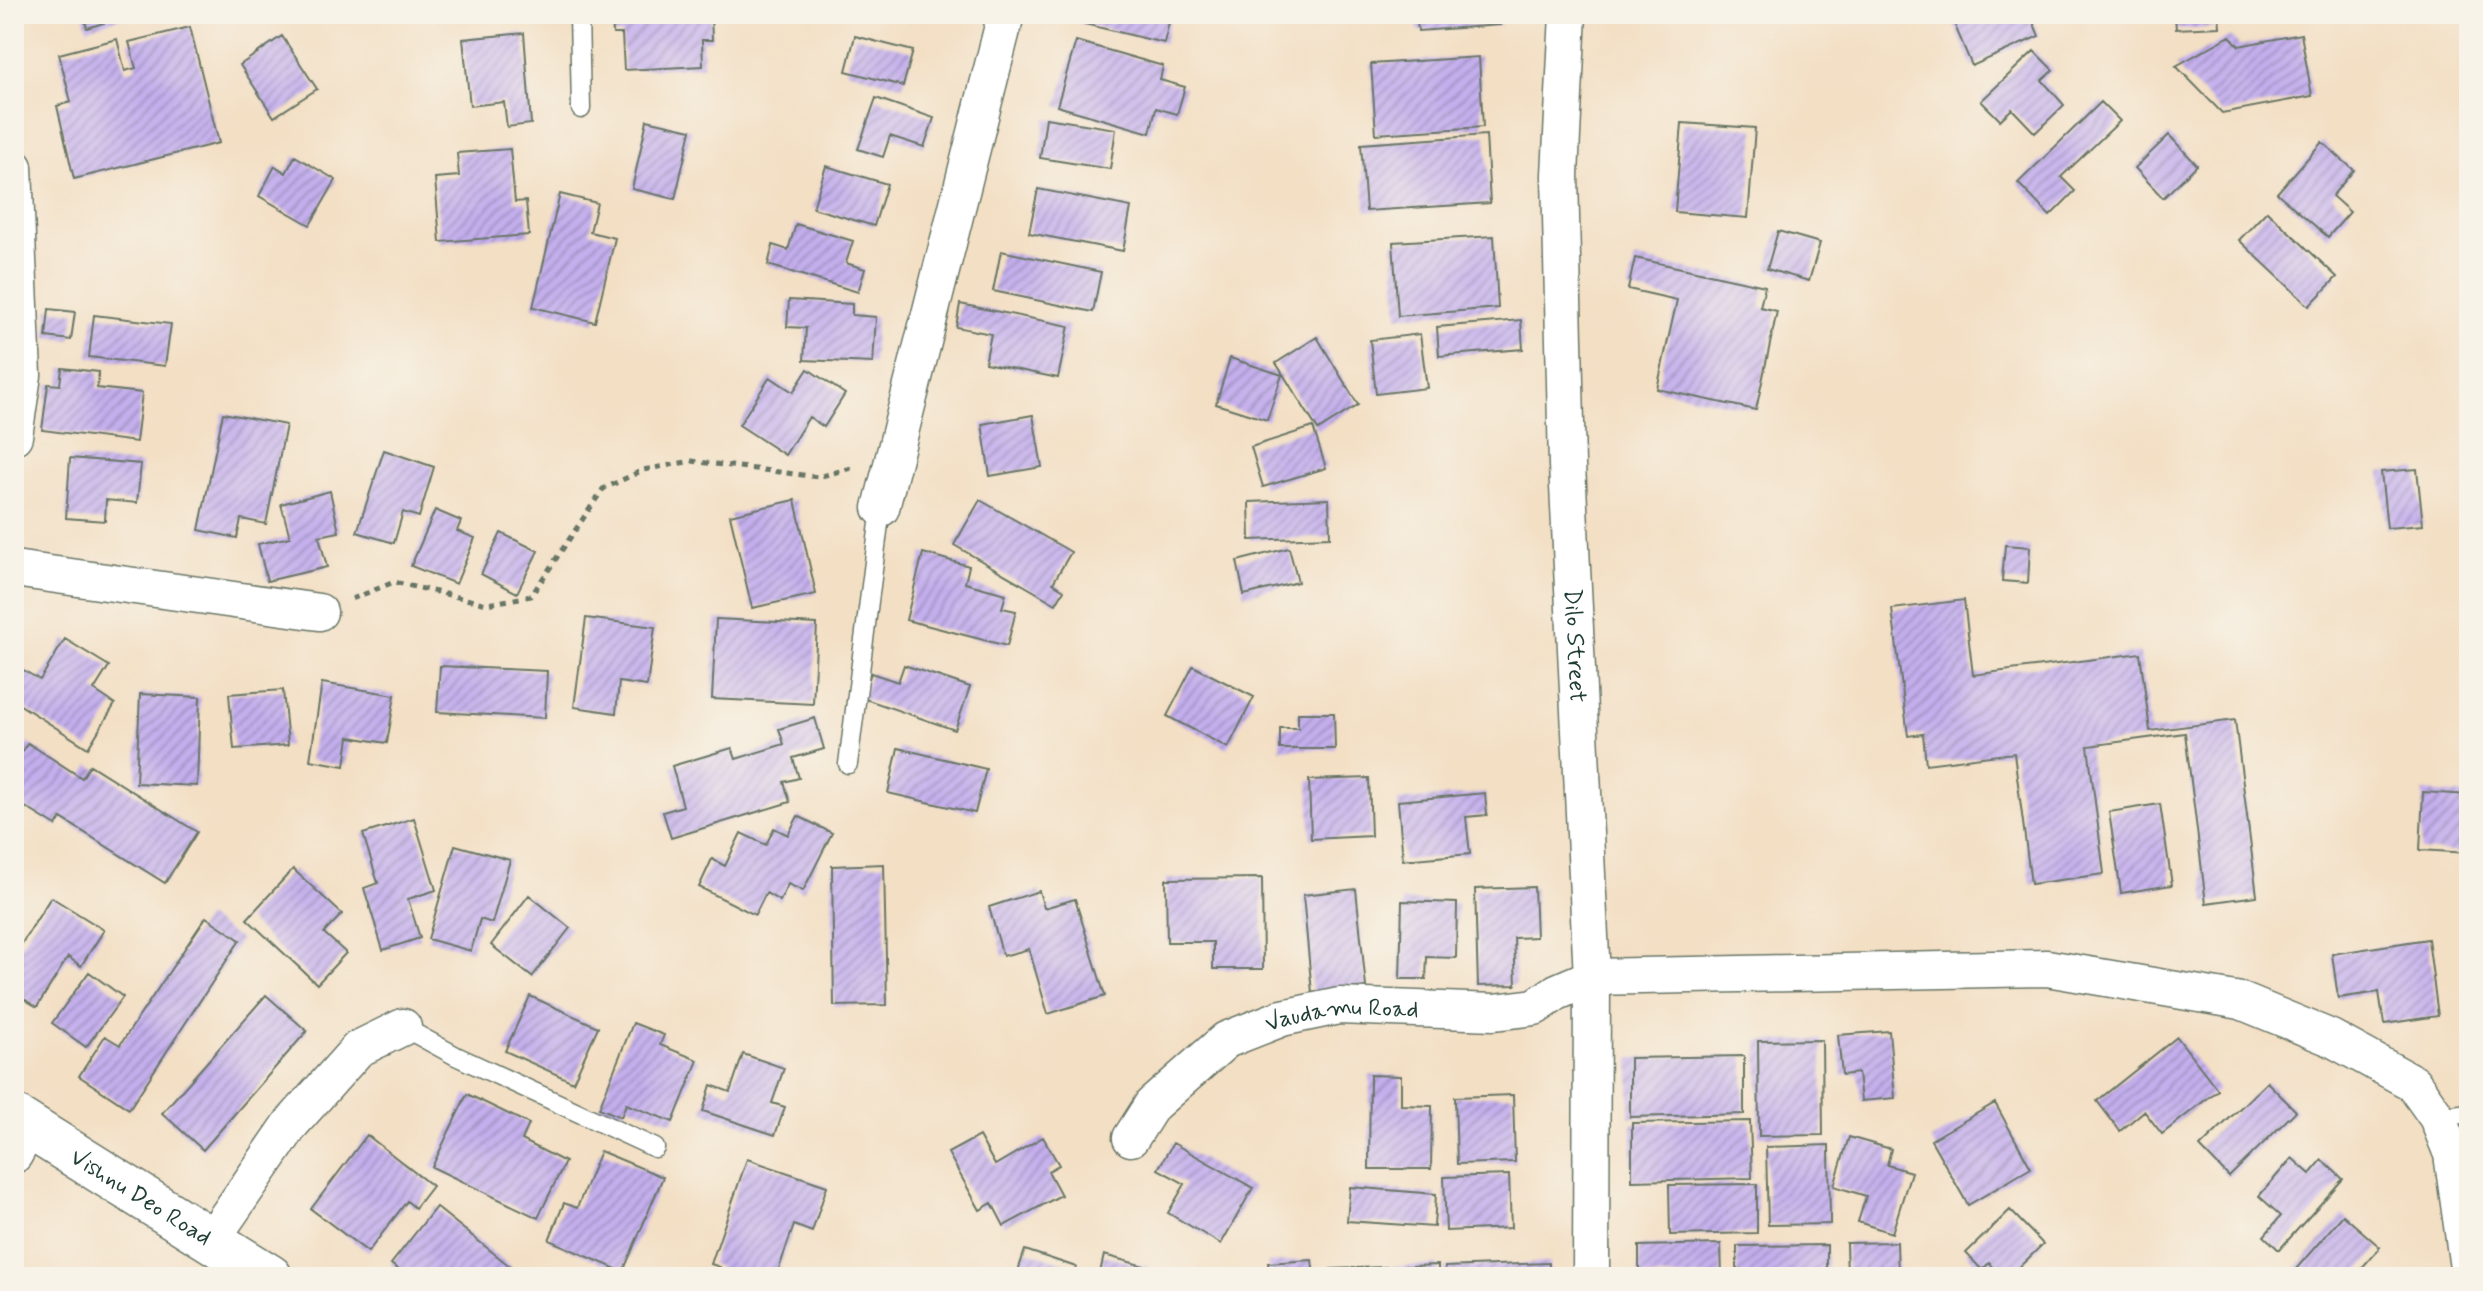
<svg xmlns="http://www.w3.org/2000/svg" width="2483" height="1291" font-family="Mynerve,sans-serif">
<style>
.building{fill:url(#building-hatch)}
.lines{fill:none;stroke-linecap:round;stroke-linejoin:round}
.service-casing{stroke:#697666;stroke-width:21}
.minor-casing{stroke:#697666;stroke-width:39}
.tertiary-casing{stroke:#697666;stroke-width:47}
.path{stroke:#697666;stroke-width:5;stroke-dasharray:6 6;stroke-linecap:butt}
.service{stroke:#fff;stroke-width:18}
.minor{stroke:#fff;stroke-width:36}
.tertiary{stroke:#fff;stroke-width:44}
.labels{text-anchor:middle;stroke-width:6;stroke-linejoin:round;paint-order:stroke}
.street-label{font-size:24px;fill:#1f3d34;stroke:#f7f3e8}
</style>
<defs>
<pattern id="building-hatch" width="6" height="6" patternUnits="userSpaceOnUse" patternTransform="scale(2)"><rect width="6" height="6" fill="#c4afed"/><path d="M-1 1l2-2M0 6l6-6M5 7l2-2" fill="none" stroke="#9f90c1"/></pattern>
</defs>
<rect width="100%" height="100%" fill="#f7f3e8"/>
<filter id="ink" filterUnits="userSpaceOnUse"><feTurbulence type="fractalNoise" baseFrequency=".0125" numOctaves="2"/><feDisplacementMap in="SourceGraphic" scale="16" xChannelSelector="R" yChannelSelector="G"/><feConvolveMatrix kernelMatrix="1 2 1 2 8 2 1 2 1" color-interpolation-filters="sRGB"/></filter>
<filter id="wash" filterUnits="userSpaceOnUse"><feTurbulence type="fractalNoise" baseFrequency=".006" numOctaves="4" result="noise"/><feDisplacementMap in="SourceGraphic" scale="32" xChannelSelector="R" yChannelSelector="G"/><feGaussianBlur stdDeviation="1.8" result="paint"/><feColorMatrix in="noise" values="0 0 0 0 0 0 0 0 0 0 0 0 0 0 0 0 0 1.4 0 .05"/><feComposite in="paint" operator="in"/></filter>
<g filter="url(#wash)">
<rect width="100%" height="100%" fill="#f3dfc4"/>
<g id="blocks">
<!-- building -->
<path class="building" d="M83,14H130V15L87,28Z
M612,14H711L712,40H702L703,66L624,70L622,34H613Z
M883,14H913L910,22Z
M1065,14H1171L1164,43L1064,19Z
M1416,14H1500V25L1418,31Z
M1950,14H2001L2002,17L2030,14L2039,36L1972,66Z
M2175,14H2219L2220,27L2176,29Z
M190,27L219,143L74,179L57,106L71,102L59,54L117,39L125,71L136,68L129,42Z
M524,33L531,124L507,127L504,102L470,106L463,39Z
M2301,34L2312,96L2222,113L2176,66L2230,36L2239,46Z
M282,36L317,89L274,117L240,65Z
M855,36L913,51L903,86L846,71Z
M1076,41L1163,66L1160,80L1185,87L1177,114L1156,108L1150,133L1057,106Z
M2034,51L2053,70L2042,80L2064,105L2035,133L2012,109L2000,120L1981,101Z
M1479,57L1483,127L1376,134L1371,64Z
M876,98L934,118L924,147L890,136L883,157L858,149Z
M2101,102L2120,121L2061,177L2075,191L2050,216L2018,183Z
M1046,118L1116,129L1110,169L1040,158Z
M647,120L691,130L675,199L632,189Z
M1682,123L1755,128L1748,218L1675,212Z
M1486,135L1490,203L1366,211L1361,144Z
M2169,135L2197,165L2163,198L2135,168Z
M2322,142L2354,170L2332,196L2350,212L2328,237L2277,193Z
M510,149L515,202L526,201L529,235L440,242L435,178L459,176L457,153Z
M295,156L336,180L310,225L259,196L275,166L286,173Z
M826,166L887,184L874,226L813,208Z
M1038,189L1131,207L1123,251L1029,233Z
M560,194L597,203L590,232L615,238L595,322L533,307Z
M2267,211L2337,277L2309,306L2239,240Z
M796,224L853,241L846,263L865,269L858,292L768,265L773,245L788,250Z
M1778,231L1820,243L1809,281L1767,269Z
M1494,236L1498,308L1398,316L1393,242Z
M1001,251L1101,272L1093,312L993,291Z
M1635,258L1765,286L1760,307L1777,311L1756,410L1657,389L1677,300L1628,289Z
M789,300L852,304V315L876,317L873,363L804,360L806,328L787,327Z
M960,304L1069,326L1058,378L985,363L991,334L956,327Z
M49,309L75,312L71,340L46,337Z
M94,315L171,324L165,366L89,357Z
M1521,320L1523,349L1439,356L1437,327Z
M1420,334L1427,388L1376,394L1370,340Z
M1317,337L1358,405L1318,430L1276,363Z
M1230,358L1282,375L1267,420L1216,404Z
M62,368L99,372L97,388L142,393L136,442L42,430L48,384L60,385Z
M808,369L845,394L824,427L809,417L785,455L739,425L770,377L793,392Z
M223,413L286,425L266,524L241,519L237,538L199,530Z
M1033,415L1042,467L990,476L982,424Z
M1313,427L1326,468L1263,487L1251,447Z
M384,450L434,467L419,517L403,512L394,543L357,532Z
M70,458L141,464L137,503L106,500L105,521L66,518Z
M2417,469L2423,525L2387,528L2381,472Z
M330,491L339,532L319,536L327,567L267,581L258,544L290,537L281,504Z
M1329,499L1330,537L1250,540L1249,502Z
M795,500L816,594L752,608L730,515Z
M980,500L1071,552L1053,583L1064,590L1056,604L954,545Z
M435,510L461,521L457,531L475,538L456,584L411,566Z
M501,533L538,551L517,593L481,574Z
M2005,545L2030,547L2028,583L2002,581Z
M1289,548L1298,582L1244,595L1237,561Z
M923,553L969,566L965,583L1006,594L1002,608L1016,611L1007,646L906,620Z
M1964,600L1973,675L2140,653L2150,731L2235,720L2257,896L2206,903L2185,733L2088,746L2104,874L2031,884L2014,753L1926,764L1923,734L1908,736L1892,609Z
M586,618L655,627L647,686L619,682L616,713L574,707Z
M716,619L817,624L813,704L712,699Z
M65,639L109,666L94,690L115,704L88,748L14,701V677L20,668L40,680Z
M904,665L970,687L955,730L862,698L871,673L898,682Z
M440,666L547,671L545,718L437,712Z
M1193,666L1254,697L1228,748L1167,716Z
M322,683L395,695L387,743L349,737L345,766L310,760Z
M283,690L288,745L234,749L229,694Z
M140,694L200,697L197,786L136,783Z
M1298,713H1334L1335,749H1280V728H1298Z
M815,718L824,749L793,758L799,778L784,782L790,802L671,838L663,812L683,806L672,766L732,748L736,759L784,744L779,729Z
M28,743L82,778L90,765L197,832L165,883L61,818L56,826L14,800V765Z
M898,748L986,769L975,813L888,793Z
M1369,778L1371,836L1311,839L1309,780Z
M2423,792L2469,795V853L2420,850Z
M1485,793L1487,815L1466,817L1470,854L1403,860L1398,801Z
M2160,804L2172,885L2121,893L2109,812Z
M798,816L832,833L803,891L788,884L780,901L766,893L755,915L699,887L712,859L725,866L741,833L766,845L774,828L788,835Z
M414,818L436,890L408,899L420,938L383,950L364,888L378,883L363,834Z
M455,845L510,860L492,923L480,919L471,951L428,939Z
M884,864L887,1005L834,1006L832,866Z
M293,869L342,914L324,933L346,953L317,984L247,919Z
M1262,878L1263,969H1213V942H1167L1166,879Z
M1534,887L1536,937L1514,938L1516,985L1478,986L1475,889Z
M1356,889L1366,987L1312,993L1303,895Z
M1039,891L1044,908L1075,899L1105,996L1048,1014L1029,949L1003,956L989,907Z
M529,895L570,928L532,977L491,945Z
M51,897L104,930L81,966L68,957L37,1007L14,993V956Z
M1402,901L1457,903L1456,958L1427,957L1426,979H1400Z
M206,917L240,940L129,1109L79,1076L105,1036L120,1045Z
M2428,939L2438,1016L2384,1024L2379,992L2338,998L2332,954Z
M89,972L123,997L86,1047L52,1023Z
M266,995L307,1031L203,1150L162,1113Z
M530,996L598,1027L573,1082L505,1051Z
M633,1023L664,1035L660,1045L698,1060L673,1122L626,1104L621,1117L599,1108Z
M1889,1031L1895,1098L1861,1101L1858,1073L1842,1075L1838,1035Z
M2177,1037L2218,1090L2162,1134L2144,1111L2120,1131L2097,1101Z
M1822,1040L1823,1135L1759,1136L1758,1041Z
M743,1054L784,1068L772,1103L785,1107L775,1135L703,1111L711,1085L730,1092Z
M1744,1056V1114L1630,1117V1058Z
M1370,1075L1401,1076V1105L1432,1106L1431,1169H1369Z
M2267,1082L2296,1111L2229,1177L2200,1147Z
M467,1094L529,1124L522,1140L565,1162L538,1218L432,1167Z
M1513,1095L1515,1162L1457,1164L1455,1097Z
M1995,1103L2031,1168L1968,1205L1931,1140Z
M1750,1121L1752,1178L1632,1181V1123Z
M367,1135L432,1186L415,1208L407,1201L368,1252L311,1209Z
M979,1136L995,1165L1043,1137L1059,1165L1048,1171L1061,1195L1004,1226L992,1203L980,1210L948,1153Z
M1849,1137L1891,1149L1887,1165L1911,1172L1892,1233L1858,1222L1866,1196L1834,1186Z
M1173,1143L1253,1188L1221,1244L1168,1213L1185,1184L1158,1169Z
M1829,1145L1830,1224L1768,1225L1766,1147Z
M600,1151L663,1177L623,1272L549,1240L564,1203L577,1208Z
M2292,1158L2310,1174L2322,1160L2343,1179L2279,1250L2264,1236L2281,1216L2259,1196Z
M747,1159L827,1186L812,1232L794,1225L776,1277H716L720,1267L711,1264Z
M1509,1175L1511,1228L1446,1231L1444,1177Z
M1757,1184V1233L1670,1235L1669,1185Z
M1350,1187L1436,1194L1434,1227L1347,1221Z
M436,1207L511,1267L502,1277H408L391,1264Z
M2010,1210L2043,1244L2009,1277H2003L1989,1263L1982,1270L1966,1253Z
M2343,1215L2380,1247L2354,1277H2289Z
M1897,1242L1898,1277H1847L1846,1243Z
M1721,1244L1722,1277H1639V1246Z
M1827,1245V1277H1737V1246Z
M1025,1250L1076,1267L1073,1277H1016Z
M1104,1255L1162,1271L1161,1277H1099Z
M1312,1260L1314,1277H1269L1268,1263Z
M1549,1263V1277H1445V1267Z
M1438,1265V1277H1332L1331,1269Z"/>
</g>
</g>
<g filter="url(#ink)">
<use href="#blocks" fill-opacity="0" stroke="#697666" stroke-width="2"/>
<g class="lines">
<!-- service casing -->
<g class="service-casing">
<path id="service" d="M579,14L581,109
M848,764L881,508
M403,1027L456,1056L655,1148
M2437,1117L2469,1113"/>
</g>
<!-- minor casing -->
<g class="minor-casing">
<g id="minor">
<path id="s1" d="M1568,14L1560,175L1567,465L1592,977L1591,1277"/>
<path d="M14,167L23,375L14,436"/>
<path d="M881,508L1006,14"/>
<path d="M14,569L319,612"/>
<path id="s2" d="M1131,1138L1152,1105L1226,1040L1282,1018L1339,1006L1494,1012L1535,1007L1557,992L1592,977L2047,968L2241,1001L2331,1038L2413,1083L2437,1117L2452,1154L2469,1275"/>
<path d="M14,1155L30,1126"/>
<path d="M211,1240L291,1124L358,1049L403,1027"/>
</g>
</g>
<!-- tertiary casing -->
<g class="tertiary-casing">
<g id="tertiary">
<path id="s3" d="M14,1117L270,1277"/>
</g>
</g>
<!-- path -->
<path class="path" d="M352,599L394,582L487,604L531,596L603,489L643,470L692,461L818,477L855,467"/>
<!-- service -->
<use href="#service" class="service"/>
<!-- minor -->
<use href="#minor" class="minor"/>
<!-- tertiary -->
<use href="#tertiary" class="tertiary"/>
</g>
</g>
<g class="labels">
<!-- street labels -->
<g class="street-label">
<text dy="8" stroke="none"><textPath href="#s1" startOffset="632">Dilo Street</textPath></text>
<text dy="8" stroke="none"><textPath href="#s2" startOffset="258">Vaudamu Road</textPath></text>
<text dy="8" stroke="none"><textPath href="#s3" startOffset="150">Vishnu Deo Road</textPath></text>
</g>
</g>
<!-- margin -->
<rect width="2483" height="1291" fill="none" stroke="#f7f3e8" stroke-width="48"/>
</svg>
